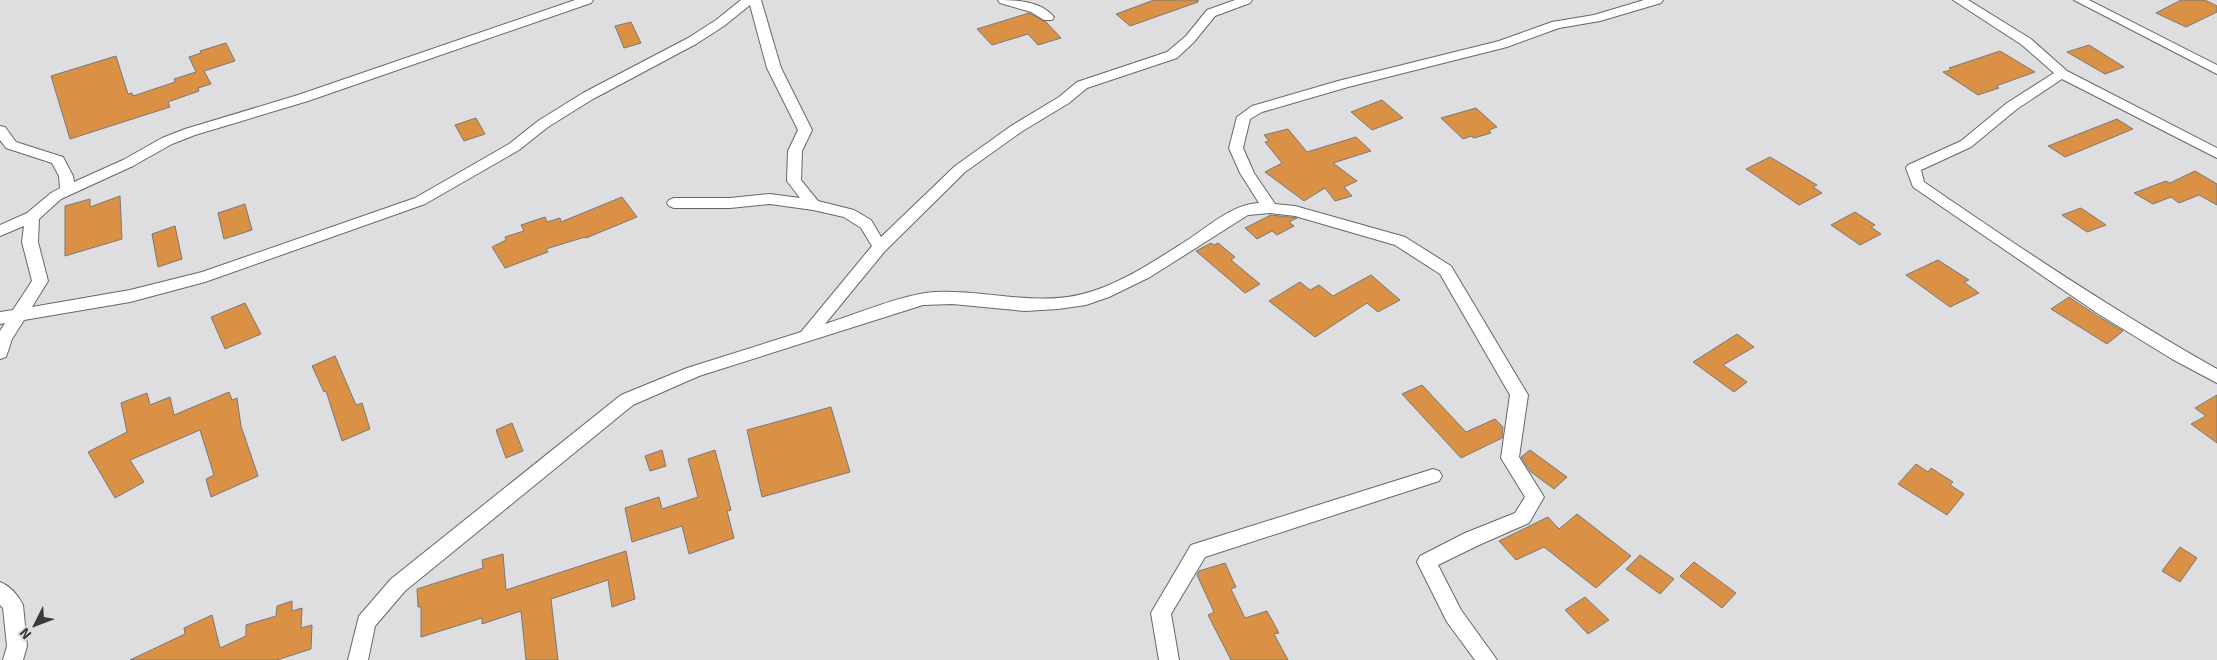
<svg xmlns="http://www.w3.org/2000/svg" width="2217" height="660" font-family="Signika,sans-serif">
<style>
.building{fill:#da9145;stroke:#7a7876}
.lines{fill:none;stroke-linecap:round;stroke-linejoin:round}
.minor-casing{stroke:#666769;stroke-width:2}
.minor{fill:#fff;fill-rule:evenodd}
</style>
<rect width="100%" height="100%" fill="#dedee1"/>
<!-- building -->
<path class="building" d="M1154,0H1198V2L1130,26L1116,14Z
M2181,0H2205L2217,6V12L2186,27L2156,13Z
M1029,13L1046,22L1061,38L1038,45L1028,34L992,45L977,29Z
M631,22L641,43L624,48L615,26Z
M226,43L235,61L204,71L211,84L198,88L199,91L168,102L170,107L70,139L51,76L116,56L128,94L132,93L133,96L175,82L174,79L196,72L189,57L201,53L200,51Z
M2089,45L2124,67L2105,74L2067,52Z
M2000,51L2035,72L1996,86L1999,88L1978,95L1943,72L1951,70L1949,68Z
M1382,100L1403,118L1372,130L1351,112Z
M1476,108L1497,127L1489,130L1491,133L1474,138L1471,136L1463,139L1441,118Z
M476,118L485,134L464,141L455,125Z
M2117,119L2133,129L2065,157L2048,146Z
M1288,129L1307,152L1356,137L1371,151L1333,163L1357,181L1344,187L1352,196L1335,201L1325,188L1304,201L1265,172L1282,163L1265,142L1269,141L1264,135Z
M1770,157L1817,185L1813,187L1822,193L1799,205L1746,169Z
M2195,171L2217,184V205L2199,195L2179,203L2171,197L2153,204L2134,193L2166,181L2170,183Z
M120,196L122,239L65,256V206L90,199V207Z
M622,197L637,217L586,238L585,237L546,249L548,252L505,268L492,247L506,240L505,237L524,231L521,225L545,217L547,222L560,218L561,222Z
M245,204L252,230L224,239L218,213Z
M2081,208L2106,225L2087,232L2062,215Z
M1855,212L1875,225L1871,227L1881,234L1860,245L1831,225Z
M1271,215L1297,218L1289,222L1294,226L1277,235L1272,231L1257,239L1245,228Z
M175,226L182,259L158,267L152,234Z
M1211,243L1214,245L1218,243L1235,257L1231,260L1260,284L1245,293L1196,251Z
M1938,260L1969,280L1964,282L1979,293L1950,307L1906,275Z
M1371,275L1400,300L1378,312L1367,303L1315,337L1269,301L1300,282L1310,290L1319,285L1333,296Z
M2069,297L2096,315L2123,331L2107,344L2051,309Z
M245,303L261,334L225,349L211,317Z
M1737,334L1754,347L1723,365L1747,382L1734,392L1693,362Z
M335,356L356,405L362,403L370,429L342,441L326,391L324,392L312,366Z
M1422,385L1466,432L1495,419L1503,427L1502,438L1461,458L1402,394Z
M229,392L232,400L237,398L241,426L258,476L211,497L206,479L214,475L200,430L130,460L144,482L115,498L88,452L127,432L121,403L147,393L150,405L170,397L174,415Z
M2217,395V443L2191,424L2206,416L2195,408Z
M831,407L850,472L762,497L747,430Z
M512,423L523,451L506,458L496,430Z
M662,450L666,466L650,471L645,456Z
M715,450L731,510L727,511L734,538L689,554L682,526L632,542L625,508L659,497L662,509L698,497L688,459Z
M1530,450L1567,477L1554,489L1531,472L1521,457Z
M1916,464L1928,472L1931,468L1953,482L1950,485L1964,494L1947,515L1898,484Z
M1577,514L1631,556L1596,588L1544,547L1516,560L1499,541L1548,517L1559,529Z
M2180,547L2197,558L2180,582L2162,571Z
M626,551L635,599L612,607L608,580L551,599L558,660H526L521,611L482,624V618L421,637V607H418L417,589L483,568L482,560L503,554L506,590Z
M1640,555L1674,579L1660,594L1626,569Z
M1694,562L1736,593L1722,608L1680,576Z
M1225,563L1236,587L1231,589L1245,618L1267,611L1279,633L1274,634L1288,660H1231L1208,615L1214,612L1197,575L1199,571Z
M1585,597L1609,620L1588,634L1565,610Z
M292,601V611L302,608L301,628L312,625L311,649L277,660H130L185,634L184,628L212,615L220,648L246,636V625L276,616L277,606Z"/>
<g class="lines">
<!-- minor casing -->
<g class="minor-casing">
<path id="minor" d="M575,0H593L591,3L308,101L195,135L172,144L133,166L61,199L39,219L38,242L48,281L32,307L130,290L202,272L415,198L509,144L538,121L583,93L688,38L716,20L741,0H761L781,68L812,130L802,151L801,180L818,201L854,210L871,220L881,237L955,166L1011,126L1059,97L1077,82L1167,52L1186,36L1207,10L1235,0H1252L1250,3L1215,16L1194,42L1177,58L1087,88L1069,103L1021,132L965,172L885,251L825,324C857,314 903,294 935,292C988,289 1040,309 1093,291C1127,280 1159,258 1189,239C1210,225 1233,204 1259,203L1240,173L1229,148L1237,117L1252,106L1338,81L1499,41L1552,22L1594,15L1644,0H1663L1661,3L1600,21L1559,28L1507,47L1348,87L1262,112L1250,119L1243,148L1254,173L1275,204L1295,206L1405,237L1451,266L1528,395L1519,457L1544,497L1529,523L1479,545L1438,565L1461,610L1497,660H1475L1447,622L1417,562L1420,556L1465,533L1515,513L1525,497L1501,458L1510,395L1440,274L1395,245L1295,216L1270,213L1248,215L1150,277L1109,297L1086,305L1058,309L1025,311L952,304L923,305L699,376L633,405L405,591L375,626L368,660H348L359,616L391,579L621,395L687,368L801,332L872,246L861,228L844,217L813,210L770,204L730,208H674L669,206L667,203L669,200L674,198H730L770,194L800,198L787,181L788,151L798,130L767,68L750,5L724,26L696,44L593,99L548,127L519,150L425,204L205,282L130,302L24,320L12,339L6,357L0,359V331L5,323L0,324V312L13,310L32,281L22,242L24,226L0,236V225L27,213L51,193L60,188L59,176L52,163L6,148L0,140V126L5,127L16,142L63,157L73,176L74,182L123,160L162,138L185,129L298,95Z
M998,0C1017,0 1041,1 1054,17L1052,20H1044L1031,12L1000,3Z
M1953,0H1968L2031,39L2067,71L2217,148V158L2062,79L2017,109L1971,147L1921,170L1924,182C2020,248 2116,312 2217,369V383L2172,359L2097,313L1913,187L1906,168L1908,165L1961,141L2007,103L2054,73L2022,45Z
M2074,0H2089L2217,65V74Z
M1433,469L1439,471L1442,476L1439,481L1205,557L1171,614L1179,660H1159L1151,613L1191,545Z
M0,582C10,586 18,595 23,605L27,646L23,660H3L7,646L3,608L0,605Z"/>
</g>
<!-- minor -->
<use href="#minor" class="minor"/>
</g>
<!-- north arrow -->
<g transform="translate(35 625) rotate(228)" stroke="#dedee1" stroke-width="4" paint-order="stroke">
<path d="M0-4L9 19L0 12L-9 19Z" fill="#39393a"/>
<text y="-8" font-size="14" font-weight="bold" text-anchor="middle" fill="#39393a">N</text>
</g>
</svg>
